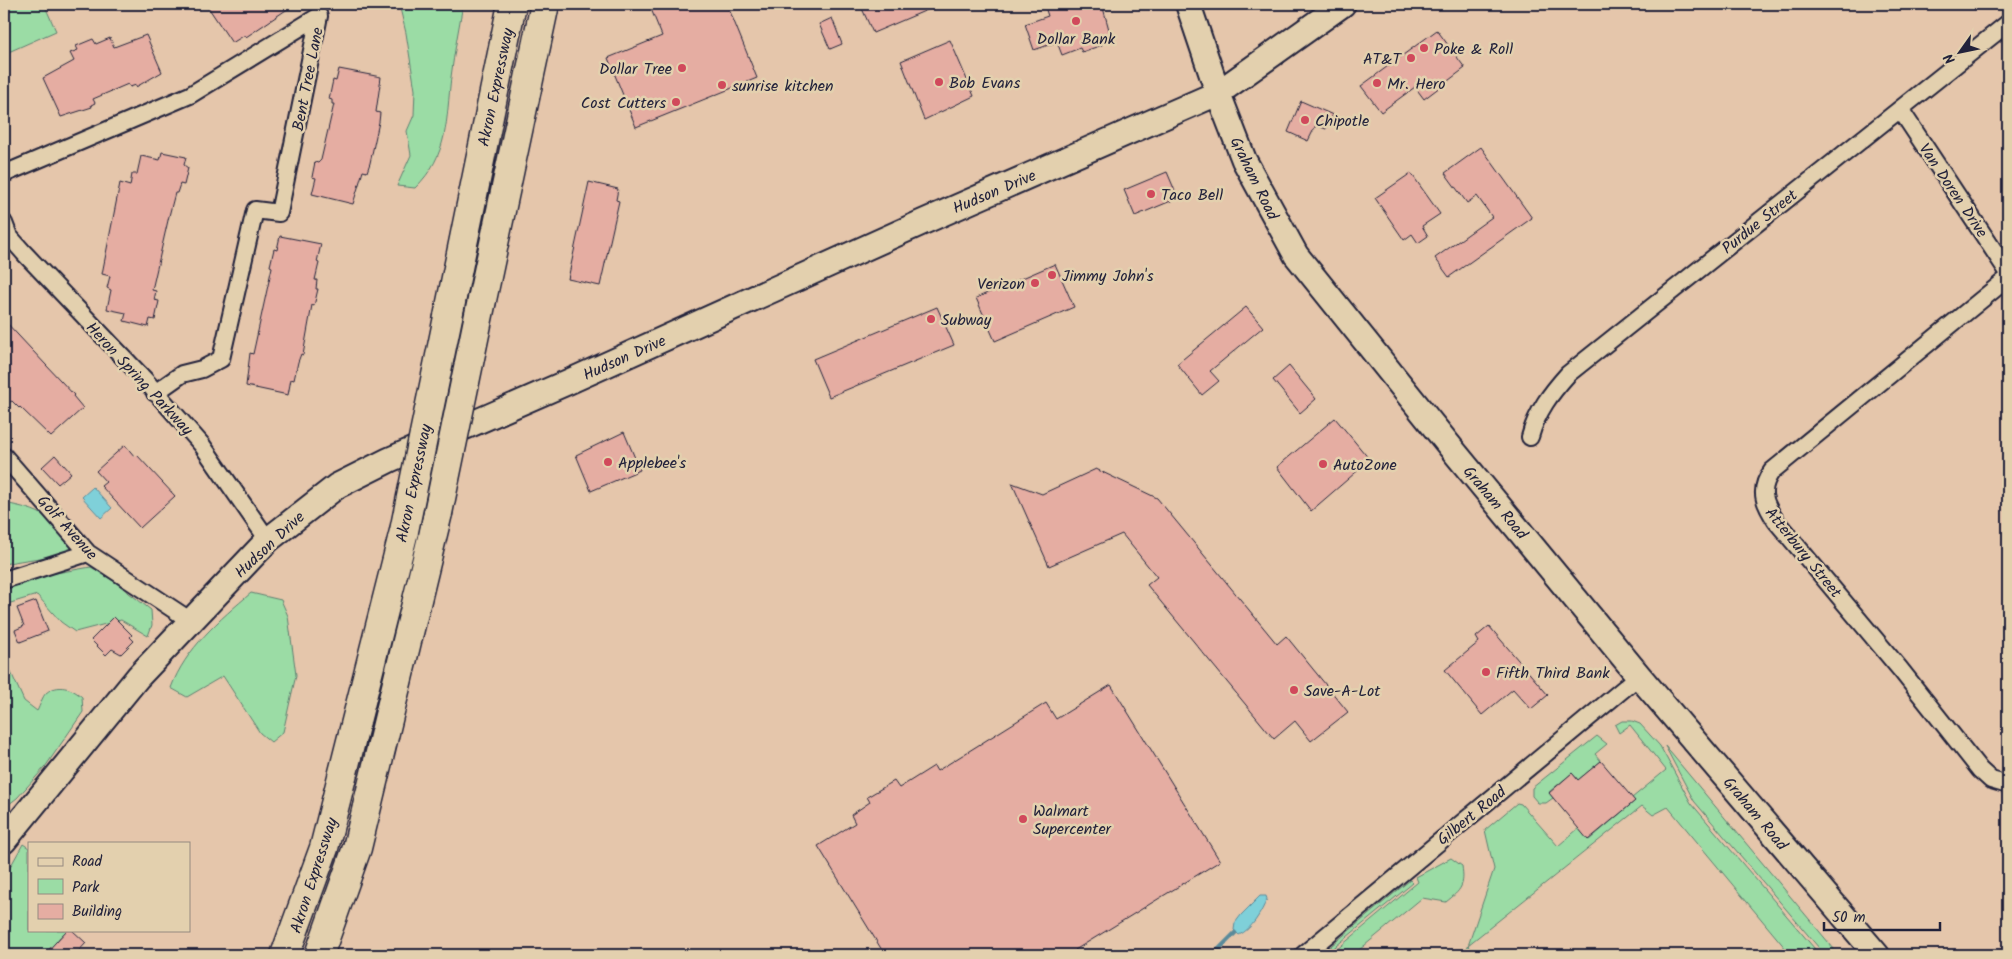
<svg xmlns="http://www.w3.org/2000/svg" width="2012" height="959" font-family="Kalam,sans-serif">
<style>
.green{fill:#9bdca5;stroke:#5e7f70}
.water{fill:#7fd0d9;stroke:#5a8a9a}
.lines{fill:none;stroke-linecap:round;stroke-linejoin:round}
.stream{stroke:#5a8a9a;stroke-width:4.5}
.building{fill:#e5ada2;stroke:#22223b}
.street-casing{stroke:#22223b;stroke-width:20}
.secondary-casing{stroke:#22223b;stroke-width:28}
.highway-casing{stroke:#22223b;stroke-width:31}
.street{stroke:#e3d0ae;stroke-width:16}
.secondary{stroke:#e3d0ae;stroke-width:24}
.highway{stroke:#e3d0ae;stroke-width:28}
.highway-bridge-casing{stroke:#22223b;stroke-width:31;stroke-linecap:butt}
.highway-bridge{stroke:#e3d0ae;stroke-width:28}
.poi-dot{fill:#d1495b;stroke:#e3d0ae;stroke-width:2}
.labels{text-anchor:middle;stroke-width:5;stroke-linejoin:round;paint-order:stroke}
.poi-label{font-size:16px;fill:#22223b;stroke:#e3d0ae;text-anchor:start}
.street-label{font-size:16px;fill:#22223b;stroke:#e3d0ae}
</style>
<rect width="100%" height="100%" fill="#e5c6ab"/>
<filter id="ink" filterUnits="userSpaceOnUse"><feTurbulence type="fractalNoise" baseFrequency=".02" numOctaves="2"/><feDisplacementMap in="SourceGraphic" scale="10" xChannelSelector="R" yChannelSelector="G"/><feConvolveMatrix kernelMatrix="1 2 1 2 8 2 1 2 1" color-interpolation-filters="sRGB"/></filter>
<g filter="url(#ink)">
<!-- green -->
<path class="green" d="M4,4H44L56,31L4,54Z
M399,4H463C459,28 454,52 451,77C446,120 449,155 415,188L397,186L411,155L407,131L414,115L415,90L406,33Z
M4,503C41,510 54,516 73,550C53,558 25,559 4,564Z
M91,567L115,582L151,610L152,625L148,636L121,620L75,632L61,622L37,595L4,605V588L50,574Z
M251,593L281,600L288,616L296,675L283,732L271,742L260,733L223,676L187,697L171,688C185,649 220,619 251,593Z
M4,657L24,701L37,711C40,706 42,697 46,693C58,683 72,688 82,697L83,712L45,767L17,798L4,808Z
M1622,721H1632L1640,724L1660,746L1691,803L1820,955H1791L1668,807L1653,815L1642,806L1468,945L1477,955H1468L1467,949L1494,869L1485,830L1517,803L1521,804L1558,846L1579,828L1589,840L1635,801L1632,798L1666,770L1630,725L1619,733L1615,725Z
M1597,736L1607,744L1595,754L1601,761L1578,780L1572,773L1549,792L1553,798L1546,803H1538L1532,796V788Z
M1665,746L1839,955H1825L1694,801Z
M23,844L29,848V930H68L59,938L49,955H4V878Z
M1451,858L1462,866C1465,886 1461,890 1446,902L1422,898L1353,955H1330L1418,882L1416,877Z
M1410,880L1413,883L1325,955H1320Z"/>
<!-- water -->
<path class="water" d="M93,487L112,508L101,518L82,497Z
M1260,896H1266L1267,899C1261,913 1252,929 1239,935L1234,930L1235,923L1241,915Z"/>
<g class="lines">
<!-- stream -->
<path class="stream" d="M1213,955L1235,933"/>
</g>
<!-- building -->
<path class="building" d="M206,4H295L246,37L245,35L232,43Z
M649,4H727L757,78L636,127L608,58L662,36Z
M860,4H941L873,33Z
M1044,4H1102L1111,37L1100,41L1102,45L1082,52L1080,48L1062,55L1057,42L1034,50L1025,24L1048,16Z
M832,18L842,44L830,49L819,24Z
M1437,30L1465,68L1424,99L1415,87L1381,112L1361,86Z
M146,35L162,72L136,87V85L130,87L128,84L93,99L95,103L91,105L92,107L61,117L43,78L74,61L70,53L78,50L76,46L93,39L96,44L110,38L114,47Z
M950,40L974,96L924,120L901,61Z
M339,69L381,77L376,112L380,113L379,122L370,163L367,172L363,171L353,204L312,194L316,178L312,177L315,162L318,163L321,160L334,104H332V100L329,99L333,80L336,81Z
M1301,101L1333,115L1326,129L1316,125L1308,141L1288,132Z
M1481,147L1532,218L1449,277L1435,258L1492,217L1477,196L1467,203L1445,173Z
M162,152L186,157L184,165L188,168L184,185L180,184L177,193H175L169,216L152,290L156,291L154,300L159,301L155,320L150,319L148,327L124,321L126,313L107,309L111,290L107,288L110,276L102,274L120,183L130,186L132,174H137L141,156L160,160Z
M1167,172L1178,198L1135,216L1124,190Z
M1411,173L1440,214L1422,226L1428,236L1418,243L1412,234L1404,240L1375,198Z
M589,182L618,189L616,200L619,201L600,286L568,279Z
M280,236L321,244L317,262L319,263L315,280H317L316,289H318L314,306L312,305L303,355L301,354L298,362L294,380L291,379L288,395L246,386L250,353L253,354L272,267L270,266L274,249L277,250Z
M1055,264L1074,307L995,341L976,298Z
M937,307L954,345L829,397L813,359Z
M1246,307L1263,327L1210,371L1219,381L1202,395L1177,364Z
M4,320L74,395L73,396L83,408L51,437L20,407L19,408L12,401L10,402L4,395Z
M1289,366L1316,399L1300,413L1273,380Z
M1335,418L1370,460L1311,511L1277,467Z
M624,432L640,470L591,491L576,455Z
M125,445L135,457L137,455L175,496L140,528L101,486L106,482L96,471Z
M55,455L71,473L58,484L42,467Z
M1096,469L1157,498L1277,644L1286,636L1348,712L1311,741L1295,721L1274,739L1147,585L1157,577L1122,534L1049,566L1012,483L1042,494Z
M36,601L48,631L20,642L15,630L24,626L17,608Z
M114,617L132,635L130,637L134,641L121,654L112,649L106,655L91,640Z
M1489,626L1548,695L1531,709L1513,689L1482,715L1445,670L1479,642L1476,637Z
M1111,685L1220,861L1075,950L1079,955H885L818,846L855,823L851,815L870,802L867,797L894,781L899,788L934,766L937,771L1046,703L1056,719Z
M1601,761L1635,801L1588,840L1549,793L1572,773L1578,780Z
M67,930H72L86,943L75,955H44Z"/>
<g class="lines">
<!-- street casing -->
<g class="street-casing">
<path id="street" d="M1900,109L2008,272
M4,174L190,95L319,16L279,213L255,210L221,359L202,369L182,374L155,393
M4,223L9,236L24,253L145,380L202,445L268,540
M2008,278L1772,471C1758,490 1764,503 1776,521L1900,669L1980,770L1991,780L2008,785
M1530,437C1537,411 1551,393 1568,374L2008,23
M4,456L88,553L191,621
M4,580L88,553
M1303,955L1639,676"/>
</g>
<!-- secondary casing -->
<g class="secondary-casing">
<path id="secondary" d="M1188,4L1218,93L1244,160L1296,255L1452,449L1639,676L1877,955
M4,841L138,677L268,540L337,486L389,460L568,382L923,222L1218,93L1343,4"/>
</g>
<!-- highway casing -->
<g class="highway-casing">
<path id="highway" d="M482,300L545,4
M448,317L512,4
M285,955L324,848L404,531
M319,955L357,848L438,513"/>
</g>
<!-- street -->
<use href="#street" class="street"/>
<!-- secondary -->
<use href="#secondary" class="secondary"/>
<!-- highway -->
<use href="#highway" class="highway"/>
<!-- highway-bridge casing -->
<g class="highway-bridge-casing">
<path id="highway-bridge" d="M438,513L482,300
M404,531L448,317"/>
</g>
<!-- highway-bridge -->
<use href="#highway-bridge" class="highway-bridge"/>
</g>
</g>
<!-- markers -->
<g class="poi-dot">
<circle cx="1076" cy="21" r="5"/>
<circle cx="1424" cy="48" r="5"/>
<circle cx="1411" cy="58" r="5"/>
<circle cx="682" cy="68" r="5"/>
<circle cx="939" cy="82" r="5"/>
<circle cx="1377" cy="83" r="5"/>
<circle cx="722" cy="85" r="5"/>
<circle cx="676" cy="102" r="5"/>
<circle cx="1305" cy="120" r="5"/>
<circle cx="1151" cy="194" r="5"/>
<circle cx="1052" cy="275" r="5"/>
<circle cx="1035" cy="283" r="5"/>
<circle cx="931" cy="319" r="5"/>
<circle cx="608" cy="462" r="5"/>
<circle cx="1323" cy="464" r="5"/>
<circle cx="1486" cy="672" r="5"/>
<circle cx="1294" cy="690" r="5"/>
<circle cx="1023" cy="819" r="5"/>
</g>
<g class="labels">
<!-- poi labels -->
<g class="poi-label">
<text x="1076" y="44" text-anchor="middle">Dollar Bank</text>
<text x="1434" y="54">Poke &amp; Roll</text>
<text x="1401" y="64" text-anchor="end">AT&amp;T</text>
<text x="672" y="74" text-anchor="end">Dollar Tree</text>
<text x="949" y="88">Bob Evans</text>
<text x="1387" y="89">Mr. Hero</text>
<text x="732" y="91">sunrise kitchen</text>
<text x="666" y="108" text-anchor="end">Cost Cutters</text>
<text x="1315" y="126">Chipotle</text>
<text x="1161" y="200">Taco Bell</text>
<text x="1062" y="281">Jimmy John's</text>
<text x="1025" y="289" text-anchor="end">Verizon</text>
<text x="941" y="325">Subway</text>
<text x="618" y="468">Applebee's</text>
<text x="1333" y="470">AutoZone</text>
<text x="1496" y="678">Fifth Third Bank</text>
<text x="1304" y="696">Save-A-Lot</text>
<text x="1033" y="816">Walmart<tspan x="1033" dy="18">Supercenter</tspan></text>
</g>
<!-- street labels -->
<g class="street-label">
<text transform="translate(307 79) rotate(-79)" y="6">Bent Tree Lane</text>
<text transform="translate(495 87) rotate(-78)" y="6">Akron Expressway</text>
<text transform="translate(1255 178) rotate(64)" y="6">Graham Road</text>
<text transform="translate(1954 190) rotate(56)" y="6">Van Doren Drive</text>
<text transform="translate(994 191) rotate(-23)" y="6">Hudson Drive</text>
<text transform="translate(1759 221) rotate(-39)" y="6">Purdue Street</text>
<text transform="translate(624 357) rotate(-24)" y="6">Hudson Drive</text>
<text transform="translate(140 378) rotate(47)" y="6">Heron Spring Parkway</text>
<text transform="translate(413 483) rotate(-78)" y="6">Akron Expressway</text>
<text transform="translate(1496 502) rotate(50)" y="6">Graham Road</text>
<text transform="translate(68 527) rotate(48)" y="6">Golf Avenue</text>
<text transform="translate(269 544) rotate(-43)" y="6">Hudson Drive</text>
<text transform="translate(1804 552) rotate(51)" y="6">Atterbury Street</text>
<text transform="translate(1756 813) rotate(50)" y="6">Graham Road</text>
<text transform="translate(1471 815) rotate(-39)" y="6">Gilbert Road</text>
<text transform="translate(313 875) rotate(-72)" y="6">Akron Expressway</text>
</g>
</g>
<!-- margin -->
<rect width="2012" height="959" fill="none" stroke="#e3d0ae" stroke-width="20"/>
<rect x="10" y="10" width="1992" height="939" fill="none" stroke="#22223b" stroke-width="2" filter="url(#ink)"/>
<!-- legend -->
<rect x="28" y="842" width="162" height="90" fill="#e3d0ae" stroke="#968a80"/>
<rect x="38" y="858" width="25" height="8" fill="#e3d0ae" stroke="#968a80"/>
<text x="72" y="866" font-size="15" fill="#22223b">Road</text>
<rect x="38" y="879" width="25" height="15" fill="#9bdca5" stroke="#968a80"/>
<text x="72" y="892" font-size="15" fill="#22223b">Park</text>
<rect x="38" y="904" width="25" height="15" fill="#e5ada2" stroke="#968a80"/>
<text x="72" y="916" font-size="15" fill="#22223b">Building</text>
<!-- north arrow -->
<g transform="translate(1960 52) rotate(237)" stroke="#e3d0ae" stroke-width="4" paint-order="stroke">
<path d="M0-4L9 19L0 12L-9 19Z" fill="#22223b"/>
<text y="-8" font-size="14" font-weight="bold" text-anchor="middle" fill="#22223b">N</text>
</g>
<!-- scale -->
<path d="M1824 922v8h116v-8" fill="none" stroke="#22223b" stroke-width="2.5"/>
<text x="1832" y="922" font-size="15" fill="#22223b" stroke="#e3d0ae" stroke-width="4" paint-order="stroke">50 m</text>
</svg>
